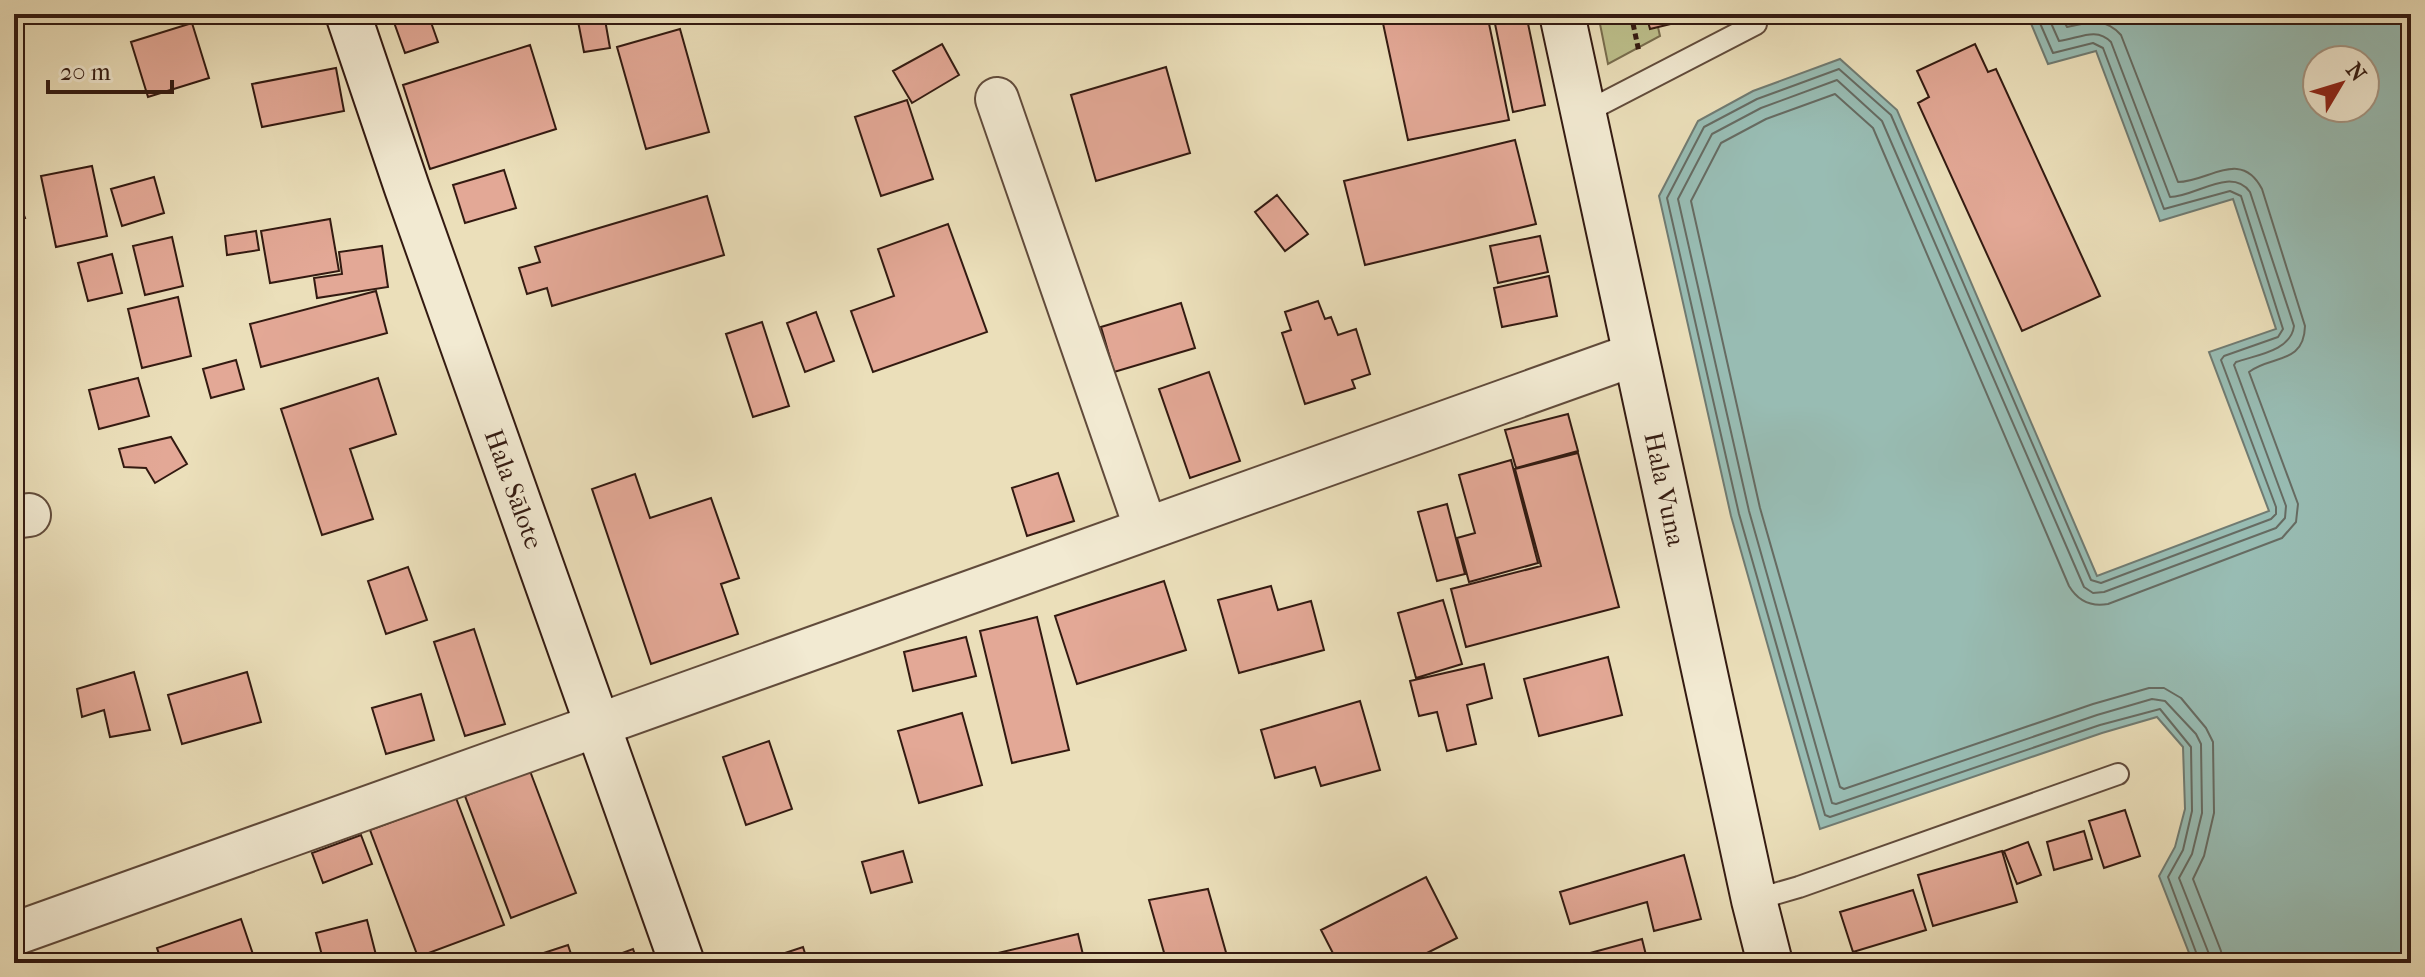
<svg xmlns="http://www.w3.org/2000/svg" width="2425" height="977" font-family="'IM FELL French Canon',serif">
<style>
.green{fill:#bdc08c;stroke:#786d4e;stroke-width:2}
.water{fill:#98bcb3;stroke:#707b72;stroke-width:2;fill-rule:evenodd}
.lines{fill:none;stroke-linecap:round;stroke-linejoin:round}
.shore{stroke:#666b62;stroke-width:2}
.building{fill:#e3a896;stroke:#331a11;stroke-width:2}
.lane-casing{stroke:#614b3b;stroke-width:24}
.street-casing{stroke:#614b3b;stroke-width:46}
.secondary-casing{stroke:#331a11;stroke-width:48}
.path{stroke:#331a11;stroke-width:5;stroke-dasharray:6 4;stroke-linecap:butt}
.lane{stroke:#f2ead2;stroke-width:20}
.street{stroke:#f2ead2;stroke-width:42}
.secondary{stroke:#f2ead2;stroke-width:44}
.labels{text-anchor:middle;stroke-width:6;stroke-linejoin:round;paint-order:stroke}
.street-label{font-size:26px;fill:#331a11;stroke:#f2ead2}
</style>
<rect width="100%" height="100%" fill="#ebdfba"/>
<filter id="stains"><feTurbulence type="fractalNoise" baseFrequency=".0025" numOctaves="4"/><feColorMatrix values="0 0 0 0 .2 0 0 0 0 .09 0 0 0 0 .02 0 0 0 .5 -.17"/></filter>
<radialGradient id="worn" r=".72"><stop offset=".6" stop-color="#630" stop-opacity="0"/><stop offset="1" stop-color="#630" stop-opacity=".3"/></radialGradient>
<!-- green -->
<path class="green" d="M1598,14H1655L1660,36L1608,64Z"/>
<!-- water -->
<path class="water" d="M2027,14H2411V963H2193L2159,876L2175,847L2185,809L2183,747L2157,717L2102,733L1820,829L1731,516L1659,196L1698,121L1753,91L1840,59L1897,110L2097,576L2269,511L2209,352L2276,329L2233,199L2160,221L2096,51L2048,64ZM2317,60H2365V108H2317Z"/>
<g class="lines">
<!-- shore -->
<path class="shore" d="M2036,14L2053,53L2093,43L2103,48L2164,209L2230,191L2241,196L2283,329L2278,337L2224,356L2221,360L2276,507V514L2271,519L2101,583L2091,580L1891,115L1839,69L1757,99L1704,127L1667,198L1739,514L1825,815L1830,817L2100,725L2160,709L2191,747L2192,811L2183,850L2168,877L2200,963
M2047,14L2059,41C2078,39 2096,26 2111,42L2170,197C2195,197 2231,166 2250,192L2294,326C2291,351 2256,355 2236,362L2234,365L2286,506L2285,518L2276,528L2104,592L2093,593L2084,587L1882,121L1837,80L1761,108L1712,134L1678,199L1749,511L1832,803L1836,804L2097,715L2152,699L2165,701L2196,734L2201,744L2202,813L2192,854L2179,878L2209,954L2210,963
M2060,14L2067,27C2088,23 2104,16 2121,35L2178,182C2208,182 2241,148 2262,189L2305,326C2304,365 2271,355 2249,372L2298,504L2296,522L2282,538L2108,604C2091,607 2078,601 2069,586L1873,128L1835,94L1766,119L1721,143L1691,201L1760,508L1840,787L1844,789L2093,704L2149,688H2164L2181,698L2206,728L2213,742L2214,813L2204,856L2193,879L2221,951L2222,963"/>
</g>
<!-- building -->
<path class="building" d="M391,14H428L438,42L405,53Z
M592,14H604L610,48L584,52L577,16Z
M1381,14H1487L1509,120L1408,140Z
M1493,14H1526L1545,105L1513,112Z
M1646,14H1681L1683,21L1650,29Z
M192,23L209,78L148,97L131,42Z
M680,29L709,132L646,149L617,47Z
M942,44L959,75L912,103L893,71Z
M1975,44L1988,72L1996,69L2100,296L2022,331L1918,103L1929,97L1917,71Z
M530,45L556,129L430,169L403,85Z
M1166,67L1190,153L1096,181L1071,95Z
M336,68L344,111L262,127L252,84Z
M907,100L933,179L881,196L855,117Z
M1515,140L1536,224L1365,265L1344,181Z
M92,166L107,236L56,247L41,176Z
M504,170L516,208L465,223L453,185Z
M154,177L164,213L122,226L111,189Z
M14,189L25,218L14,221Z
M1277,195L1308,234L1285,251L1255,212Z
M707,196L724,255L552,306L547,288L527,294L519,268L540,262L535,247Z
M330,219L339,271L270,283L261,231Z
M948,224L987,332L873,372L851,311L894,296L878,249Z
M256,231L259,250L227,255L225,236Z
M1540,236L1548,272L1498,283L1490,246Z
M172,237L183,286L145,295L133,246Z
M382,246L388,287L317,298L314,278L342,274L339,252Z
M112,254L122,293L88,301L78,263Z
M1549,276L1557,316L1502,327L1494,288Z
M376,291L387,333L261,367L250,324Z
M178,297L191,356L142,368L128,309Z
M1318,301L1325,319L1331,317L1338,335L1356,329L1370,374L1352,380L1355,388L1305,404L1282,333L1291,330L1285,312Z
M1181,303L1195,348L1114,372L1101,327Z
M816,312L834,361L805,372L787,323Z
M762,322L789,406L753,417L726,334Z
M236,360L244,389L211,398L203,369Z
M1209,372L1240,461L1190,478L1159,389Z
M138,378L149,416L99,429L89,390Z
M378,378L396,434L350,449L373,519L322,535L281,409Z
M1568,414L1578,451L1516,468L1505,430Z
M171,437L187,464L155,483L146,468L124,467L119,449Z
M1578,453L1619,607L1466,647L1451,589L1541,566L1515,469Z
M1511,460L1538,563L1469,582L1457,538L1475,533L1459,475Z
M1058,473L1074,521L1027,536L1012,488Z
M635,474L650,518L711,498L739,578L721,584L738,634L651,664L592,489Z
M1447,504L1465,574L1437,581L1418,512Z
M14,548L22,549V586H14Z
M408,567L427,620L386,634L368,581Z
M1164,581L1186,650L1077,684L1055,616Z
M1271,586L1278,610L1311,601L1324,650L1239,673L1218,600Z
M1443,600L1462,664L1416,678L1398,613Z
M1037,617L1069,750L1012,763L980,631Z
M474,629L505,724L465,736L434,642Z
M966,637L976,676L913,691L904,652Z
M1608,657L1622,715L1539,736L1524,679Z
M1484,664L1492,698L1467,705L1476,744L1447,751L1437,712L1419,716L1410,681Z
M134,672L150,730L110,737L104,710L82,717L77,689Z
M247,672L261,722L182,744L168,695Z
M421,694L434,740L386,754L372,708Z
M1360,701L1380,770L1321,786L1315,767L1275,778L1261,730Z
M962,713L982,785L919,803L898,731Z
M769,741L792,809L746,825L723,757Z
M530,771L576,893L511,918L465,796Z
M456,798L504,925L418,957L370,830Z
M2125,810L2140,856L2104,868L2089,821Z
M2084,831L2092,859L2054,870L2047,842Z
M361,835L372,864L323,883L312,853Z
M2028,842L2041,875L2017,884L2004,851Z
M903,851L912,882L871,893L862,862Z
M2002,851L2017,902L1933,926L1918,875Z
M1684,855L1701,919L1654,931L1647,902L1570,924L1560,892Z
M1426,877L1457,938L1407,963H1338L1321,930Z
M1208,889L1229,963H1167L1149,900Z
M1913,890L1926,930L1853,952L1840,912Z
M241,919L256,963H162L157,948Z
M367,920L376,955L346,963H324L316,933Z
M1078,934L1085,963H1000L998,953Z
M1642,939L1648,963H1553Z
M568,945L574,963H513Z
M803,947L808,963H762L761,961Z
M633,949L638,963H604L603,960Z"/>
<g class="lines">
<!-- lane casing -->
<g class="lane-casing">
<path id="lane" d="M1584,113L1756,24L1753,14
M1754,900L1799,887L2118,774"/>
</g>
<!-- street casing -->
<g class="street-casing">
<path id="street" d="M997,99L1146,529
M14,517L29,515
M14,934L1636,354"/>
</g>
<!-- secondary casing -->
<g class="secondary-casing">
<path id="secondary" d="M348,14L407,188L682,963
M1562,14L1754,900L1770,963"/>
</g>
<!-- path -->
<path class="path" d="M1631,14L1639,52"/>
<!-- lane -->
<use href="#lane" class="lane"/>
<!-- street -->
<use href="#street" class="street"/>
<!-- secondary -->
<use href="#secondary" class="secondary"/>
</g>
<g class="labels">
<!-- street labels -->
<g class="street-label">
<text transform="translate(514 489) rotate(70)" y="9">Hala Sālote</text>
<text transform="translate(1665 489) rotate(78)" y="9">Hala Vuna</text>
</g>
</g>
<!-- margin -->
<rect width="2425" height="977" fill="none" stroke="#ebdfba" stroke-width="48"/>
<rect x="16" y="16" width="2393" height="945" fill="none" stroke="#331a11" stroke-width="4"/>
<rect x="24" y="24" width="2377" height="929" fill="none" stroke="#331a11" stroke-width="2"/>
<!-- north arrow -->
<g transform="translate(2341 84) rotate(52)"><circle r="38" fill="#f2ead2" stroke="#a69785" stroke-width="2"/>
<path d="M0-6L14 30L0 20L-14 30Z" fill="#8f2418"/>
<text y="-12" font-size="22" font-weight="bold" text-anchor="middle" fill="#331a11">N</text>
</g>
<!-- scale -->
<path d="M48 80v12h124v-12" fill="none" stroke="#331a11" stroke-width="4"/>
<text x="60" y="80" font-size="24" fill="#331a11" stroke="#f2ead2" stroke-width="6" paint-order="stroke">20 m</text>
<rect width="100%" height="100%" filter="url(#stains)"/>
<rect width="100%" height="100%" fill="url(#worn)"/>
</svg>
